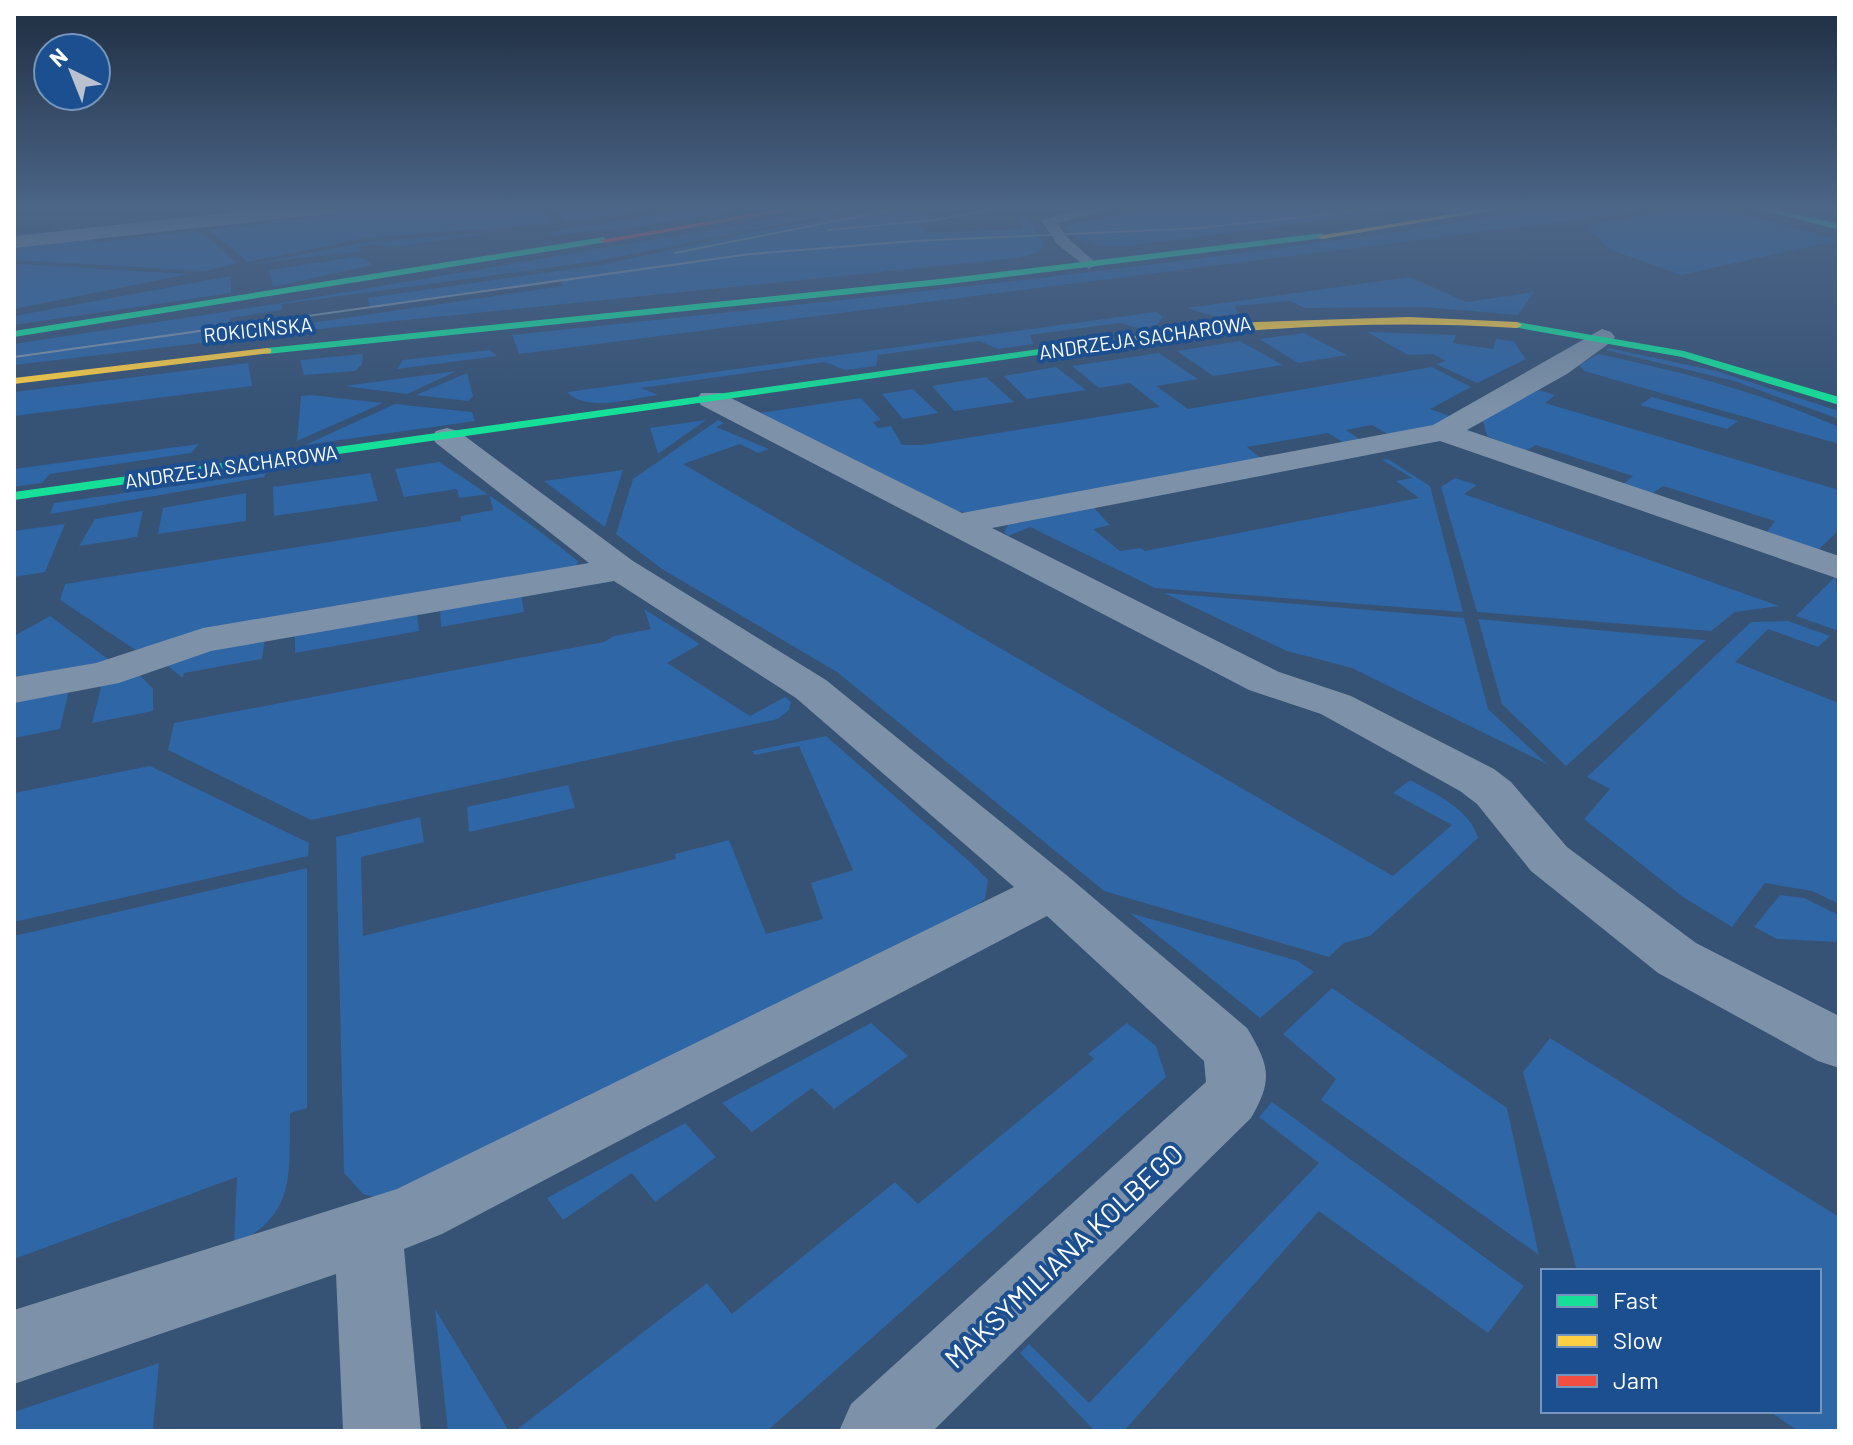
<svg xmlns="http://www.w3.org/2000/svg" width="1853" height="1445" font-family="Barlow,sans-serif">
<style>
.green{fill:#2f66a5}
.lines{fill:none;stroke-linecap:round;stroke-linejoin:round}
.lane{fill:#7d92a8;fill-rule:evenodd}
.street{fill:#7d92a8;fill-rule:evenodd}
.fast{fill:#16e098;fill-rule:evenodd}
.slow{fill:#ffcf43;fill-rule:evenodd}
.jam{fill:#f24e42;fill-rule:evenodd}
.tram{stroke:#7e92a7;stroke-width:2}
.labels{text-anchor:middle;stroke-width:8;stroke-linejoin:round;paint-order:stroke}
.far-street-label{font-size:20px;fill:#fff;stroke:#1b4f8f}
.near-street-label{font-size:28px;fill:#fff;stroke:#1b4f8f}
</style>
<rect width="100%" height="100%" fill="#365274"/>
<!-- green -->
<path class="green" d="M367,207H539L553,223L365,238L248,262L210,230L310,218L317,212Z
M554,207H676L564,222Z
M709,207H759L641,226L553,235L549,232Z
M843,207H868L597,261L282,304V310L230,318V327L287,320L290,326L563,286L560,281L371,308L367,298L601,265L747,233L893,207H906L939,221L920,224L926,233L1023,229L1017,219L1027,218L1045,246L1037,253L1018,258L337,327L14,365V344L282,303Z
M1143,207H1426L1125,246C1103,245 1078,246 1066,226L1147,209Z
M1554,207H1636V212L519,354L512,335C860,298 1211,264 1554,207Z
M1699,207H1715L1838,240L1681,275L1611,250L1590,230L1594,224Z
M194,231L202,233L237,263L206,271L14,260V246L88,238L96,243Z
M490,233L386,248L382,244L359,247L361,251L252,264L366,242Z
M356,257L365,259L372,265L273,287L269,270Z
M14,264L189,274L14,309Z
M231,276V293L14,325V316Z
M1410,277L1466,302L1534,292L1518,315L1423,307L1305,308L1290,301L1235,306L1238,314L1213,316L1187,308Z
M1156,312L1163,317L1157,325L1137,328L1120,323L1030,335L1033,344L998,349L979,341L878,355L876,366L845,370L825,362L641,388L658,395C633,398 587,413 567,392Z
M1367,332L1456,335L1453,343L1493,349L1496,339L1513,341L1526,359L1477,383L1436,364L1446,361L1433,354L1408,355Z
M1304,333L1347,355L1298,363L1259,339Z
M1240,341L1283,365L1213,376L1177,351Z
M1609,348L1716,371L1839,411V419L1734,381L1606,350Z
M490,350L497,356L397,369L403,360Z
M1159,353L1198,379L1156,386L1188,409L1432,367L1471,387L1430,409L1450,416L1423,430L1391,436L1372,425L1346,430L1364,442L1347,445L1328,433L1247,447L1263,460L975,514L951,510L758,413L861,398L881,420L873,422L878,428L891,426L902,445H923L1160,407L1130,383L1099,388L1072,366Z
M363,354L362,364L355,371L304,375L300,360Z
M1598,354C1681,371 1761,393 1839,427V444L1584,371L1579,365Z
M248,363L252,386L14,416V392Z
M1056,367L1086,390L1027,399L1004,376Z
M457,371L407,394L344,386Z
M467,373L473,396L468,401L416,395Z
M986,377L1014,402L954,411L932,386Z
M913,389L938,413L903,419L882,394Z
M1534,389L1555,395L1545,403L1839,490V530L1818,550L1766,533L1775,521L1663,486L1650,495L1621,486L1633,476L1536,445L1521,453L1516,447L1487,436L1483,421Z
M311,395L383,403L297,441L301,396Z
M1652,397L1738,421L1727,429L1640,405Z
M395,404L472,412L475,421L305,445Z
M706,420L658,454L650,428Z
M718,420L724,423L716,427L769,449L758,453L740,444L683,464L1393,876L1452,825L1393,793L1410,780C1434,793 1470,809 1478,838L1370,936L1344,943L1329,957L1104,891L837,672L662,569L616,534L633,479Z
M199,444L191,453L50,474L42,483L14,487V469Z
M1388,459L1430,486L1463,612L1155,588L1030,527L1008,536L1004,532L1008,525L1092,506L1110,525L1093,529L1120,551L1141,548L1145,551L1419,498L1396,481L1412,478L1382,460Z
M439,462C488,493 534,526 579,562L574,568L140,653L60,600L65,584L461,521V516L493,510L489,494L459,498L457,489L404,497L395,469Z
M623,470L605,527L544,481Z
M266,473L264,477L50,514L54,503Z
M370,473L378,501L274,516L273,487Z
M1455,478L1477,485L1464,494L1779,606L1735,612L1711,631L1477,612L1441,487Z
M246,493V521L158,534L163,508Z
M143,511L137,537L79,546L95,519Z
M65,524L45,572L14,577V531Z
M1836,576L1839,631L1796,616Z
M1164,593L1464,618L1488,709L1547,764L1352,668L1287,651Z
M521,594L524,612L441,627L440,609Z
M644,609L700,644L667,663L750,716L785,697L791,702L789,710L778,719L311,820L168,750L174,723L604,642L614,636L651,629Z
M417,612L419,631L295,653V635Z
M50,616L112,662L14,679V636Z
M1478,619L1706,640L1566,766L1502,704Z
M1788,621L1830,636L1818,647L1768,629L1735,662L1839,703V904L1812,891L1765,883L1732,927L1683,897L1584,819L1610,789L1587,777L1751,622Z
M265,639L262,659L184,673L183,678L165,664L209,647Z
M139,674L153,689V711L92,723L102,683Z
M69,690L60,729L14,738V700Z
M826,736L970,862L988,880L985,899L960,919L395,1202L363,1194L344,1173L336,837L420,817L424,842L361,857L363,936L676,859L675,854L729,840L766,934L823,919L811,883L853,870L799,746L755,755L752,751Z
M150,766L309,843L308,856L14,922V793Z
M568,785L575,808L469,832L467,807Z
M307,868V1108L290,1113C289,1173 297,1215 234,1245L237,1177L14,1259V936Z
M1780,895L1804,898L1839,915V942L1777,939L1754,927Z
M1130,913L1298,961L1314,972L1260,1018Z
M1332,988L1507,1108L1539,1255L1321,1100L1336,1079L1283,1034Z
M871,1023L908,1056L834,1109L812,1088L752,1132L722,1103Z
M1127,1023L1156,1046L1166,1077L767,1431H515L707,1283L732,1314L895,1182L918,1204L1094,1059L1088,1054Z
M1550,1038L1839,1217V1431H1798L1769,1411H1819V1271H1577L1523,1072Z
M1272,1102L1524,1286L1488,1333L1319,1211L1124,1431H1095L1020,1353L1029,1344L1089,1403L1319,1163L1259,1117Z
M685,1123L716,1157L655,1202L632,1173L563,1220L547,1198Z
M435,1309L509,1431H448Z
M159,1363L153,1429L14,1431V1412Z"/>
<g class="lines">
<!-- lane -->
<path class="lane" d="M1091,207H1117L1057,223L1068,238L1097,264L1089,269L1057,244L1041,220Z"/>
<!-- street -->
<path class="street" d="M282,207H344L334,213L14,248V236Z
M1602,329L1611,332L1615,337L1611,342L1567,374L1467,430L1839,556V579L1440,441L992,528L1279,672L1351,696L1494,769L1511,782L1567,847L1696,943L1839,1016V1068L1818,1061L1658,973L1531,871L1477,804L1460,791L1321,714L1249,690L701,405L697,399L701,393H721L962,513L1433,425Z
M447,428L458,431L633,561L826,680L1070,878L1247,1028C1270,1066 1273,1080 1251,1118L933,1431H839L851,1404L1206,1082L1204,1061L1047,916L442,1234L404,1249L421,1431H343L336,1274L14,1384V1310L397,1189L1014,887L796,698L614,581L211,651L119,683L14,703V677L96,663L203,628L589,563L436,443L432,437L436,431Z"/>
<!-- fast -->
<path class="fast" d="M1753,207H1765L1839,224V230Z
M1322,233L1325,238L949,284L267,354L262,351L267,348L949,278Z
M604,237L607,242L14,337V331Z
M1517,322L1684,351L1839,397V405L1682,357L1513,327L1512,325Z
M1097,341L1101,342V346L14,500V492Z"/>
<!-- slow -->
<path class="slow" d="M1496,207H1513L1322,239L1318,236Z
M1409,317L1517,322L1522,325L1517,328C1375,319 1237,328 1097,347L1092,344L1151,333L1256,322Z
M267,348L271,349V353L14,384V378Z"/>
<!-- jam -->
<path class="jam" d="M792,207H809L604,243L600,240Z"/>
<!-- tram -->
<path class="tram" d="M828,230L934,220L1009,207
M675,253L906,207
M14,357L750,254L915,241L1200,228L1393,207"/>
</g>
<!-- sky -->
<linearGradient id="sky" x2="0" y2="1"><stop stop-color="#1e2d40"/><stop offset="0.51" stop-color="#4c6688"/><stop offset="1" stop-color="#4c6688" stop-opacity="0"/></linearGradient>
<rect width="1853" height="409" fill="url(#sky)"/>
<g class="labels">
<!-- far-street labels -->
<g class="far-street-label">
<text transform="translate(258 330) rotate(-6)" y="7">ROKICIŃSKA</text>
<text transform="translate(1145 338) rotate(-8)" y="7">ANDRZEJA SACHAROWA</text>
<text transform="translate(231 467) rotate(-8)" y="7">ANDRZEJA SACHAROWA</text>
</g>
<!-- near-street labels -->
<g class="near-street-label">
<text transform="translate(1064 1256) rotate(-43)" y="10">MAKSYMILIANA KOLBEGO</text>
</g>
</g>
<!-- border -->
<rect width="1853" height="1445" fill="none" stroke="#ffffff" stroke-width="32"/>
<!-- legend -->
<rect x="1541" y="1269" width="280" height="144" fill="#1b4f8f" stroke="#7695bc" stroke-width="2"/>
<rect x="1557" y="1295" width="40" height="12" fill="#16e098" stroke="#7695bc" stroke-width="2"/>
<text x="1613" y="1309" font-size="24" fill="#ffffff">Fast</text>
<rect x="1557" y="1335" width="40" height="12" fill="#ffcf43" stroke="#7695bc" stroke-width="2"/>
<text x="1613" y="1349" font-size="24" fill="#ffffff">Slow</text>
<rect x="1557" y="1375" width="40" height="12" fill="#f24e42" stroke="#7695bc" stroke-width="2"/>
<text x="1613" y="1389" font-size="24" fill="#ffffff">Jam</text>
<!-- north arrow -->
<g transform="translate(72 72) rotate(317)"><circle r="38" fill="#1b4f8f" stroke="#7695bc" stroke-width="2"/>
<path d="M0-6L14 30L0 20L-14 30Z" fill="#b9c2ce"/>
<text y="-12" font-size="22" font-weight="bold" text-anchor="middle" fill="#ffffff">N</text>
</g>
</svg>
